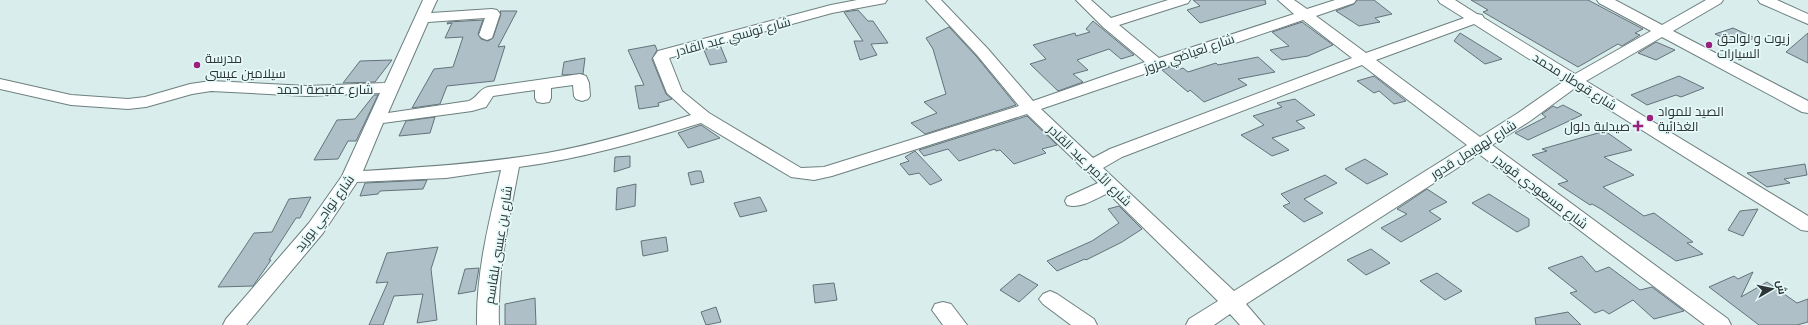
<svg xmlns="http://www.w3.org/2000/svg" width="1808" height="325" font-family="Lato,Cairo,sans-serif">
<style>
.building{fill:#afbfc7;stroke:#64737a}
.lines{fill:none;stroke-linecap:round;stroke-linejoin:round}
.street-casing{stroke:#6d7f7f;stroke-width:2}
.street{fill:#fff;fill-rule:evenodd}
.poi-dot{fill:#98227d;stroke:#e6fafa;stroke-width:1.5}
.labels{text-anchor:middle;stroke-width:3.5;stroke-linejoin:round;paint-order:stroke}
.street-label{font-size:13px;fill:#2e3535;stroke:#e6fafa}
.poi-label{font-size:13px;fill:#2e3535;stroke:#e6fafa;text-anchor:start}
</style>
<rect width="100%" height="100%" fill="#d9eded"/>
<!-- building -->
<path class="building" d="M1193,0H1265L1266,4L1200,23L1187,10L1200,6Z
M1357,0H1374L1392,14L1375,18L1380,22L1359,26L1336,11L1354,4Z
M1471,0H1588L1643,29L1635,33L1640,35L1622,46L1618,44L1578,67L1483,12L1488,10Z
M858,10L868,21H873L888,43L871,44L877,55L860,60L854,41H863L844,12Z
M500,11H517L498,47L505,46L494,81L447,86L440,104L412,108L434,69L453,67L463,37L445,38L452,23L447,24L448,22L483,20L478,34L481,39L488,41L493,38L501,14Z
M1093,21L1134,55L1121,59L1109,49L1077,60L1088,70L1073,74L1083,82L1058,91L1030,64L1046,59L1033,45L1075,33L1076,36L1090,32L1086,29Z
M1302,22L1333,45L1308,56L1282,60L1270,50L1289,46L1272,32Z
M949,27L976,56L1016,105L925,134L911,123L937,113L924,102L946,94L933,49L926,38Z
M1733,28L1755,38L1737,44L1715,34Z
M1460,33L1502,59L1485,64L1454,41Z
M1808,33V63L1786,52Z
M1656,42L1675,50L1656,60L1638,53Z
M655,45L657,50L652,59L666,94L672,99L658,103L659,106L639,109L635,86L644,85L628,50Z
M720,45L727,62L710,65L704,50Z
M1258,57L1275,72L1238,79L1247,85L1204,102L1190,90L1188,92L1162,70L1175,65L1180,69L1183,68L1188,72L1216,63L1218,65Z
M585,58L583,74L562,75L564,62Z
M392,60L375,82L343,83L360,61Z
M1374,76L1406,101L1394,104L1379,91L1374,93L1357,81Z
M1679,76L1704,88L1681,97L1676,95L1647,105L1631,95Z
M374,95H378L356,141H348L338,159L314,160L337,120L355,119Z
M1295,99L1315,115L1296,121L1305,128L1272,138L1289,150L1272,156L1241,135L1264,125L1253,116L1282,107L1277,103Z
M1563,105L1582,115L1528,140L1515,133L1546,117L1542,114L1553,106L1557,108Z
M1027,116L1057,145L1042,149L1046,153L1014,164L1000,150L996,151L995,149L959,161L948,149L924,156L919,150Z
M435,117L430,133L399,136L406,121Z
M701,125L720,138L688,148L678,133Z
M1605,131L1632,150L1604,157L1634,175L1603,187L1644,216L1654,213L1693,242L1687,243L1703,254L1676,261L1601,209L1592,204L1590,205L1558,184L1568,181L1532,155L1547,151L1542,149Z
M915,151L932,169L942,180L930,185L919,173L909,175L900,164L909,161L905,157Z
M630,156V167L614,172L615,157Z
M1365,159L1388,174L1367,184L1345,169Z
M1805,164L1807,175L1784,179L1790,183L1767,187L1747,173Z
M696,171H701L704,182L691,185L688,173Z
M1325,175L1337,183L1304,199L1323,213L1304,222L1283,206L1290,203L1281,194Z
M427,180L423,189L380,191L378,194L360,196L365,183Z
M636,184L635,206L616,210L617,188Z
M1427,189L1447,202L1429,211L1441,219L1401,242L1381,228L1407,214L1397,209Z
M1489,194L1529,219V226L1517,232L1472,203Z
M311,197L300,218H296L269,260H271L253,286L218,287L254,233L272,232L289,199Z
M760,197L767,211L740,217L734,203Z
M1119,206L1142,229L1122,242L1086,260L1085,259L1057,271L1047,261L1092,241L1119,223L1108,209Z
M1758,209L1743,236L1728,230L1740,211Z
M666,237L668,251L643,256L641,241Z
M438,247L431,269L437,320L417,323L423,294L394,296L383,325H369L388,282L376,283L387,253Z
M1371,249L1390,263L1366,275L1347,260Z
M1582,256L1596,272L1609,267L1640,290L1652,287L1684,311L1654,319L1633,300L1609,314L1603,310L1595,313L1570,293L1577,291L1548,268Z
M479,268L475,291L458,294L465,269Z
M1753,272L1741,297L1767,282L1797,303L1808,299V322L1797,325H1759L1709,287L1734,276L1738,279Z
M1437,273L1462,291L1445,300L1420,281Z
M1019,274L1038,285L1019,302L1000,290Z
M834,283L837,300L815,303L813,285Z
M535,298L536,325H505V304Z
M716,307L721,322L706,325L701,312Z
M1568,312L1581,325H1536L1535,318Z"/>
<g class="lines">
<!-- street casing -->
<g class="street-casing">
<path id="street" d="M423,0H437L431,13L492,9L497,10L500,14L492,38L487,40L482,38L479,35L485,18L428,22L388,113L469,101C477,98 479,89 488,87L580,74L586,76L589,83L590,96L588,99L582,101L576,99L574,96L573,85L551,88V98L549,102L543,103L537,102L535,98V90L493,96L486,107L472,111L383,123L363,171C425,167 486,163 547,153C596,144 644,130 691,115L667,93L653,58L658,51L831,5L857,0H887L885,3L832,13L669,58L682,91L709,113L801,168L824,167L1019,106L977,55L926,0H941L988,49L1033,101L1145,62L1103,27L1076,0H1091L1111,18L1168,0H1190L1188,3L1119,25L1159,58L1294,14L1278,0H1294L1307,9L1335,0H1356L1354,3L1316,16L1366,53L1464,18L1440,3L1438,0H1455L1477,14L1482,15L1484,18L1575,74L1651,31L1599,3L1597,0H1615L1662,25L1706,0H1723L1721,3L1673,31L1808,101V113L1802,112L1662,37L1586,81L1808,216V231L1801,230L1575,88L1530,121L1492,145L1728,319L1731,325H1705L1479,154L1246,304L1264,325H1240L1230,314L1214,325H1186L1189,319L1218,301L1108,193C1095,199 1081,209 1067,205L1065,201L1067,197L1098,183L1027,114L832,176L814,180L791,177L701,123C642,141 581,159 519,167C509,220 497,271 499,325H477C476,272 489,222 501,170L446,178L357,182L323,233L246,325H223L226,319L309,223L342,176L380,93L307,96L211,91L192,94L146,107L128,109L71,105L0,89V79L71,95L128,99L145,97L190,84L211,81L307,86L385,83ZM1303,20L1352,58L1110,149L1093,158L1041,109ZM1474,24L1564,81L1518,113L1480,137L1376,60ZM1362,65L1467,145L1234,291L1103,168L1122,157Z
M1758,0H1777L1808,14V24L1760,3Z
M1050,291L1057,294L1094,319L1097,325H1071L1043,304L1039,299L1043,294Z
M943,302L951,304L967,325H943L932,310L935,304Z"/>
</g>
<!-- street -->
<use href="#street" class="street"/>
</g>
<!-- markers -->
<g class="poi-dot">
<circle cx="1709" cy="45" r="4"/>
<circle cx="197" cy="65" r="4"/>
<circle cx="1650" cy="118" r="4"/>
<path d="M1636 120h4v4h4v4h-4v4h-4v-4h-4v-4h4z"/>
</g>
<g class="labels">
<!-- street labels -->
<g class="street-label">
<text transform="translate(733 36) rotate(-15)" y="5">شارع تونسي عبد القادر</text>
<text transform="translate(1189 53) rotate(-19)" y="5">شارع لعياضي مزوز</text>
<text transform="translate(1575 81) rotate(32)" y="5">شارع قوطار محمد</text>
<text x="325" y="94">شارع عفيصة احمد</text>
<text transform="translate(1473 149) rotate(-32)" y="5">شارع لهويمل قدور</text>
<text transform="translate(1090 165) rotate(44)" y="5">شارع الأمير عبد القادر</text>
<text transform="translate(1541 191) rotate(37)" y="5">شارع مسعودي قويدر</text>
<text transform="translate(324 213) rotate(-54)" y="5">شارع نواجي بوزيد</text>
<text transform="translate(498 245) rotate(-81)" y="5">شارع بن عيسى بلقاسم</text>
</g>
<!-- poi labels -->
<g class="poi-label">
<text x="1717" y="43">زيوت و لواحق<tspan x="1717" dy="15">السيارات</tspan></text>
<text x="205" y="63">مدرسة<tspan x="205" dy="15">سيلامين عيسى</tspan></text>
<text x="1658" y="116">الصيد للمواد<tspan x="1658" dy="15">الغذائية</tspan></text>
<text x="1630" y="131" text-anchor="end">صيدلية دلول</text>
</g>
</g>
<!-- north arrow -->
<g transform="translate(1772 289) rotate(81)" stroke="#e6fafa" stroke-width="3" paint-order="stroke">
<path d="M0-3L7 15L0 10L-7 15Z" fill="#2e3535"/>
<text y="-6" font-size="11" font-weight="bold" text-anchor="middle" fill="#2e3535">ش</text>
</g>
</svg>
